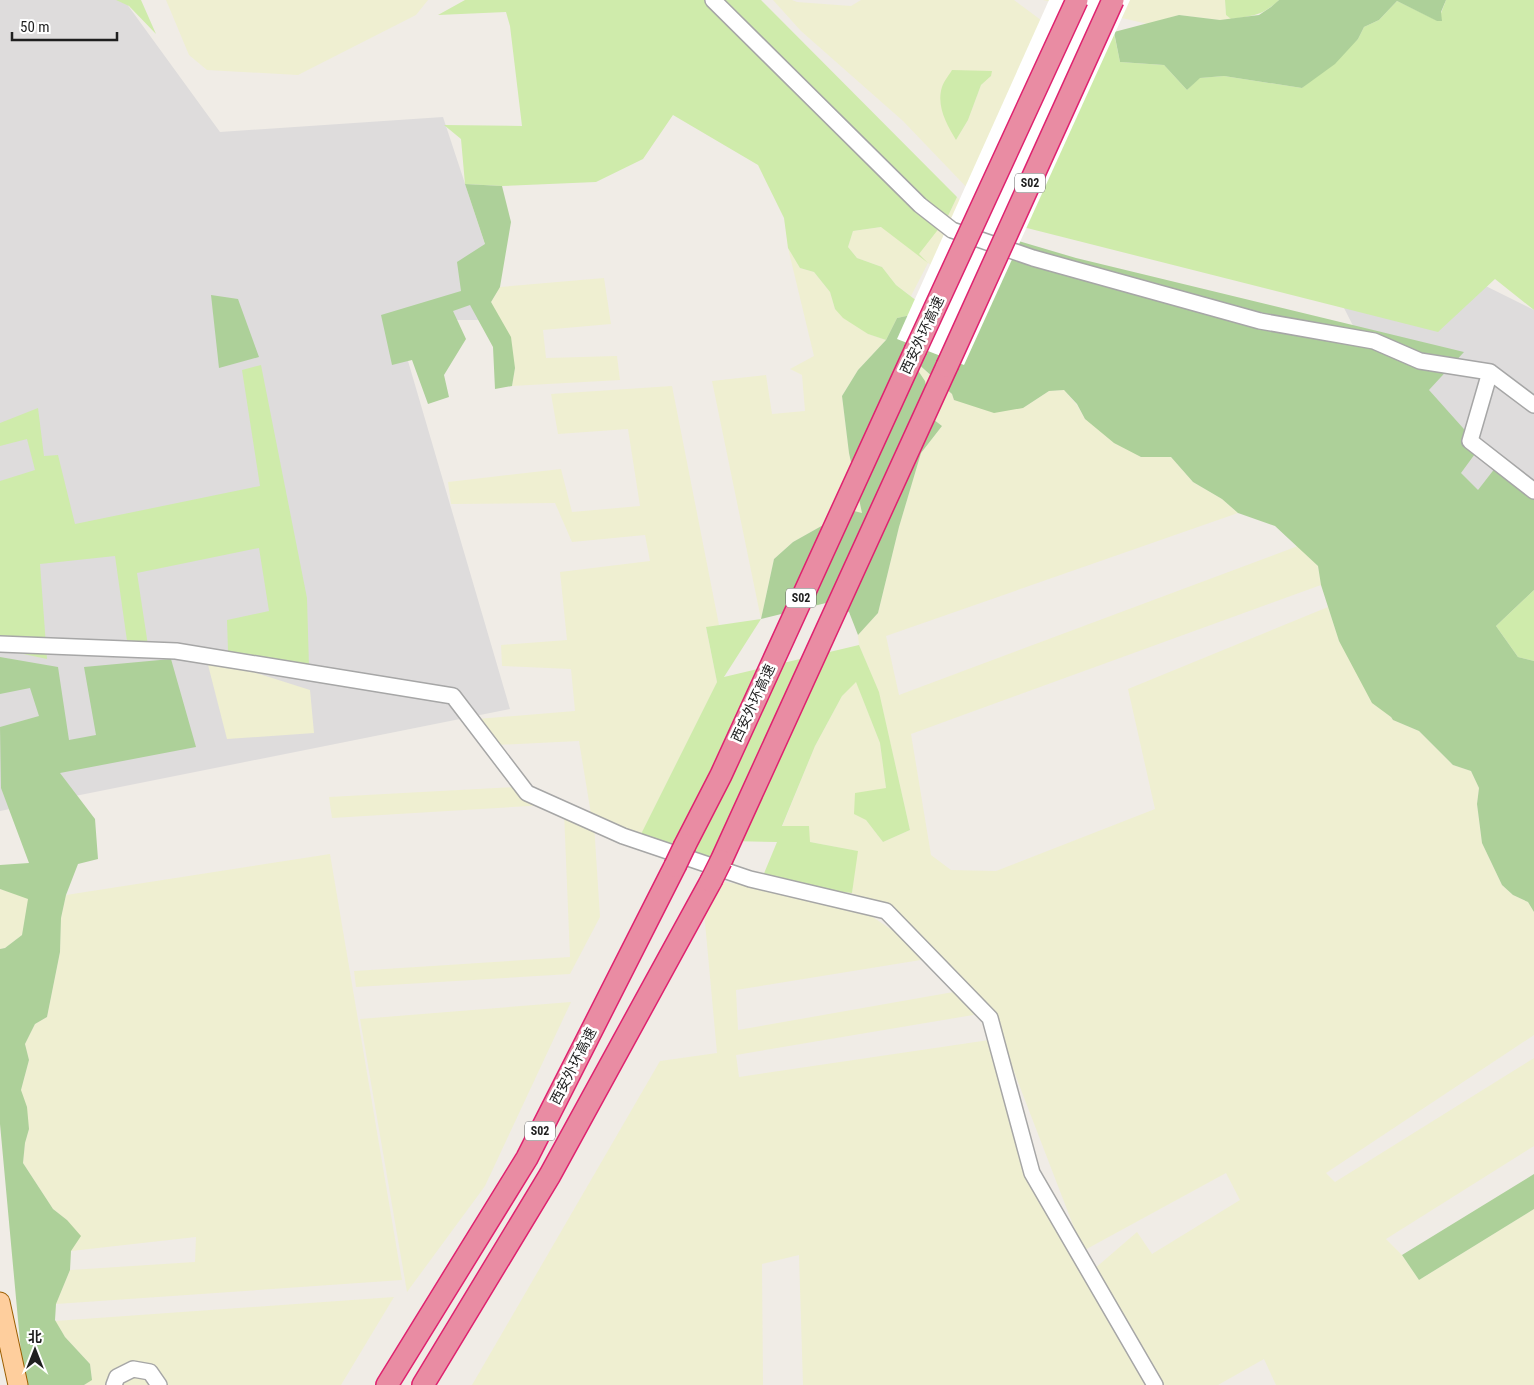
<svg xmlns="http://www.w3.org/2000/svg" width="1534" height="1385" font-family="'Roboto Condensed','Noto Sans SC',sans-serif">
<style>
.residential{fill:#dedcdc}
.farmland{fill:#efefd1;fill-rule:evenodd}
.grass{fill:#cfebab}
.forest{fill:#add099}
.pier{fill:#fff}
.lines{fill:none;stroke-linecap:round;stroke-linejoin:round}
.minor-casing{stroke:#a6a6a6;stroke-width:18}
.major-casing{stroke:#9b5e00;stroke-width:21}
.highway-casing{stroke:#df226f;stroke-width:24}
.minor{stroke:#fff;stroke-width:15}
.major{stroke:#fece9d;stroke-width:19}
.highway{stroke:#e98ca3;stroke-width:21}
.highway-bridge-casing{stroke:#df226f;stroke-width:24;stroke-linecap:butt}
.highway-bridge{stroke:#e98ca3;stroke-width:21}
.labels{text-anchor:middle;stroke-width:5;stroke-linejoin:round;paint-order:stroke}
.shield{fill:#fff;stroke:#626262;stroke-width:1}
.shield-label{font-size:12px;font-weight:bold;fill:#1f1f1f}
.street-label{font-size:14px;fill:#1f1f1f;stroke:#fff}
</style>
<rect width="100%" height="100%" fill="#f0ece6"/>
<!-- residential -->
<path class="residential" d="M0,0H124L220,132L443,117L510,320H396L510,709L0,811Z
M1381,234L1534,310V582L1398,415L1342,304Z"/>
<!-- farmland -->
<path class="farmland" d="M166,0H428L416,15L298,75L207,70L189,55Z
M773,0H792L797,2L851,6L861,0H1014L1061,35L996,218L903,121L801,31ZM952,70L991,76L981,85L968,120L956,140Z
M1043,0H1225L1226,15L1231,19L1220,20L1179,15L1148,24Z
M957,197L980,221L977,293L928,263L911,296L896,285L882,267L857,258L848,247L853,231L947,218Z
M788,248L800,268L814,272L830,292L835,309L868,334L886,340L858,370L842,396L849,453L862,513L825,524L793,542L774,559L761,619L712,381L766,375L772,414L805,411L802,375L790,369L814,356Z
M604,278L611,324L543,330L546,358L617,356L620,380L512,386L515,368L491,302L500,287Z
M904,352L952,394L954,400L1023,408L1049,391L1064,390L1077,405L1085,419L1141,457H1171L1193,482L1222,499L1238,513L886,636L899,695L1298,546L1318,566L1321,585L911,734L931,855L951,870L996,871L1155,809L1128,689L1328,607L1339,641L1393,720L1419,731L1453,765L1471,771L1479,788L1477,804L1482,843L1502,885L1513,895L1528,902L1534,912V1035L1326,1173L1335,1182L1534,1058V1146L1386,1239L1402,1255L1419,1280L1534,1209V1385H1276L1264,1359L1218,1385H1162L1093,1270L1137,1232L1152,1254L1240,1200L1226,1173L1083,1251L993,1017L917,930L852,893L857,851L810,842L782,827L815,746L842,696L856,681L880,743L886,788L866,820L883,842L910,830L879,693L859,645L858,635L878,613L899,527L921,453L942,426L929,416Z
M672,386L719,625L706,628L717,682L640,836L591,814L579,741L497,745L477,719L575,711L571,669L502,666L501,645L567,640L560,572L650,561L645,535L572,542L555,503L451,504L448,482L561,469L572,512L640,506L628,429L558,434L551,394Z
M206,657L310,690L314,733L227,739Z
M515,787L547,805L332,818L329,797Z
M564,812L594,824L600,917L570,974L356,987L354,971L570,957Z
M330,854L402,1280L56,1304L70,1270L195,1262L196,1237L71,1251L67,1220L53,1209L23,1163L25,1143L29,1129L21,1090L29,1060L25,1044L35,1024L47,1017L60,952L61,918L66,895Z
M701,879L845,898L933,958L736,990L738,1030L959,991L979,1014L736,1055L739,1077L996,1039L1052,1208L1148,1385H803L799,1255L762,1264L763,1385H472L660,1061L717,1053Z
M0,889L29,898L22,935L5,948L0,949Z
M571,1002L485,1186L407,1292L360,1019Z
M394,1297L341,1385H84L92,1379L90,1364L65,1337L55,1321Z"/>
<!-- grass -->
<path class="grass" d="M116,0H141L156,34L129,6Z
M465,0H761L957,197L947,218L919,254L928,263L881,227L853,231L848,247L857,258L882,267L896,285L930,311L897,318L886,340L868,334L843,318L835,309L830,292L814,272L800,268L788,248L784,218L758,165L673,115L643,159L596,182L502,186L465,184L461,139L444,125L522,126L510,26L506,12L438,15Z
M1225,0H1279C1262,16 1253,16 1231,19L1226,15Z
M1446,0H1534V310L1495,279L1438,332L1015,225L1114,33L1120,62L1164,65L1187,90L1199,78L1224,76L1302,88L1358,39L1364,27L1379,20L1397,1L1438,21Z
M952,70L992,71L991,76L981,85L968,120L956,140C947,125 936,106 942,87C944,81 949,75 952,70Z
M261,365L307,598L309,667L228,651L227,620L269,611L259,548L137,573L149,652L129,655L115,556L40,564L47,659L0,649V481L35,470L27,439L0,446V423L38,408L44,456L58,455L75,524L260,486L242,370Z
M1534,590V661L1518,657L1496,626Z
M761,619L724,677L859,645L879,692L910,830L883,842L866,820L854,814L855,793L886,788L880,743L856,682L842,696L815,746L782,826H809L810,842L858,851L852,893L760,883L777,842L729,841L738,882L640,836L717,682L706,627Z"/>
<!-- forest -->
<path class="forest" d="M1279,0H1446L1441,12L1442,21H1437L1397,1L1379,20L1364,27L1358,39L1335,64L1302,88L1224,76L1200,78L1187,90L1164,65L1120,62L1114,32L1179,15L1220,20L1259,15L1271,7Z
M465,184L502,186L511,222L500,287L491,302L511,337L515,368L512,386L495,389L493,347L470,305L453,311L466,339L444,375L449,397L428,404L412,360L392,365L381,315L461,291L457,262L485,244Z
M1015,240L1076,258L1464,352L1429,390L1480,447L1461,473L1478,490L1499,463L1534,496V590L1496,626L1518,657L1534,661V912L1528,902L1513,895L1502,885L1482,843L1477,804L1479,788L1471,771L1453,765L1419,731L1393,720L1391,717L1372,703L1339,641L1321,585L1318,566L1275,526L1238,513L1222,499L1193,482L1171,457H1141L1114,443L1085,419L1077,404L1064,390L1049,391L1023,408L994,413L954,400L952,394L907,354L925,381L928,395L929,416L942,426L921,453L899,527L878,613L858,635L849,612L826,603L761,619L774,559L793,542L825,524L838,507L862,513L849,453L842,396L858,370L886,340L897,318L930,311Z
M211,295L238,299L259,357L219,368Z
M0,657L58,667L69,740L96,735L84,667L171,659L196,747L60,773L95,819L98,859L78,864L66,895L61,918L60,952L47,1017L35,1024L25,1044L29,1060L21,1090L27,1107L29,1129L25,1143L23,1163L53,1209L67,1220L81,1236L71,1251L70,1270L56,1304L55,1320L65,1337L90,1364L92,1380L84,1385H24L0,1124V949L5,948L22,935L28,899L0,889V865L29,863L1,788L0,727L39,716L30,688L0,694Z
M1534,1174V1209L1419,1280L1402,1255Z"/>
<!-- pier -->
<path class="pier" d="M1049,0H1130L964,365L897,339Z"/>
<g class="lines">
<!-- minor casing -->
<g class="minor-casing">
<path id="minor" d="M713,0L920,205L952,230L1033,258L1260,321L1374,341L1420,361L1490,372L1534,405
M1490,372L1470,441L1534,491
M0,644L176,651L453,696L527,793L623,836L750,879L886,911L990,1018L1032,1173L1155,1385
M114,1385L117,1377L133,1369L150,1372L159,1385"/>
</g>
<!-- major casing -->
<g class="major-casing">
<path id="major" d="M0,1302L18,1385"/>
</g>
<!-- highway casing -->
<g class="highway-casing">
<path id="highway" d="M685,845L721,775L915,351
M721,861L947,366
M387,1385L527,1158L675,866
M423,1385L550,1175L711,881"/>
</g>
<!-- minor -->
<use href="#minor" class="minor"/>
<!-- major -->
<use href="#major" class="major"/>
<!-- highway -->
<use href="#highway" class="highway"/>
<!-- highway-bridge casing -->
<g class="highway-bridge-casing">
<path id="highway-bridge" d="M915,351L1077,0
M947,366L1113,0
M675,866L685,845
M711,881L721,861"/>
</g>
<!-- highway-bridge -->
<use href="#highway-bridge" class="highway-bridge"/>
</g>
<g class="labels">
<!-- shield labels -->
<g class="shield">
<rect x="1015" y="173.5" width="30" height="19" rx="4"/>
<rect x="786" y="588.5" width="30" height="19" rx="4"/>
<rect x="525" y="1121.5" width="30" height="19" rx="4"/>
</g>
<g class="shield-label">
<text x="1030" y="187">S02</text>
<text x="801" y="602">S02</text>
<text x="540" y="1135">S02</text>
</g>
<!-- street labels -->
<g class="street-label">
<text transform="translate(922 335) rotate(-65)" y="5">西安外环高速</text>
<text transform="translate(753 703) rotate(-65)" y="5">西安外环高速</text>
<text transform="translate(573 1066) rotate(-63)" y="5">西安外环高速</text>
</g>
</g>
<!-- north arrow -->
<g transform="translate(35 1350)" stroke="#ffffff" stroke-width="4" paint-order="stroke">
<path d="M0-4L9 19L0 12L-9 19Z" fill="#1f1f1f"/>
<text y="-8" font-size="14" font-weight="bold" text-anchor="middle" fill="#1f1f1f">北</text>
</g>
<!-- scale -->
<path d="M12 32v8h105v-8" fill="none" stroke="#1f1f1f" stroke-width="2.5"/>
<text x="20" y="32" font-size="15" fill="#1f1f1f" stroke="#ffffff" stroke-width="4" paint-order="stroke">50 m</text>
</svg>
